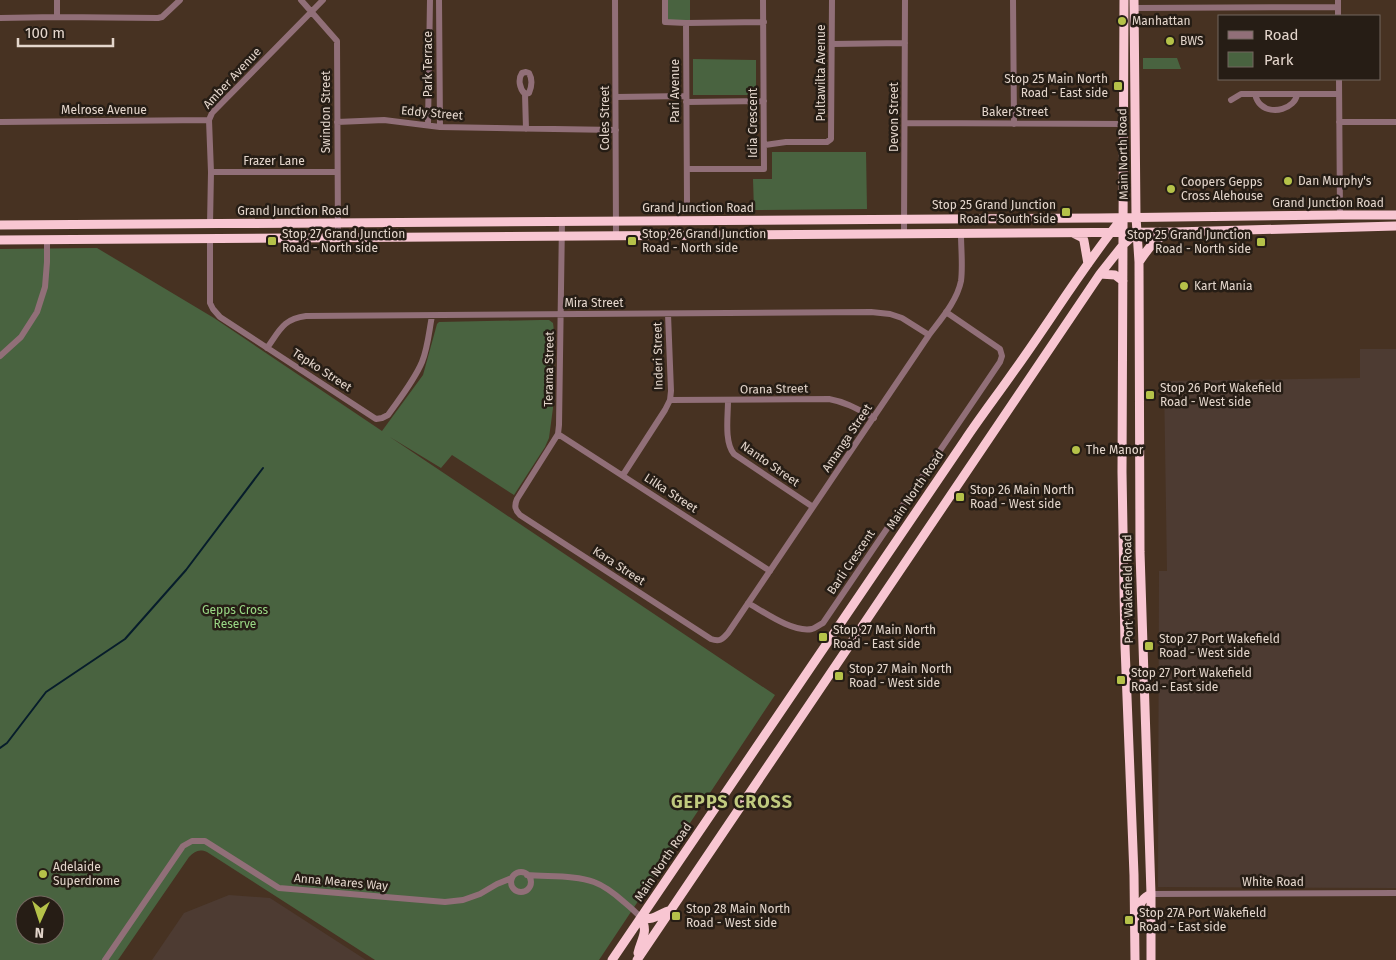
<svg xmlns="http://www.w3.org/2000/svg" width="1396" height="960" font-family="'Fira Sans',sans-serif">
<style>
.industrial{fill:#4d3b32}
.green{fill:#496340;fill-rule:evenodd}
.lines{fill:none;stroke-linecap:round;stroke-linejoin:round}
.stream{stroke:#071d2b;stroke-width:2}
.minor{stroke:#916f78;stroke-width:6}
.highway{stroke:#f8c6d2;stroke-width:9}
.poi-dot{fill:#b5c249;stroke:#261d15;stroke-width:2}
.labels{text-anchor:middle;stroke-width:5;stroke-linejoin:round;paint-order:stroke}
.poi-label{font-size:12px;fill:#e4d6cc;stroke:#261d15;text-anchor:start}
.street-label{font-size:12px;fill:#e4d6cc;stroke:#261d15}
.park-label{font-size:12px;fill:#9ad885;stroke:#261d15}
.district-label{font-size:18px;font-weight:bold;letter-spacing:1px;fill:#c0ca7e;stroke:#261d15}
</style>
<rect width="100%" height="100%" fill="#473222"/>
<!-- industrial -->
<path class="industrial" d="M1360,349H1396V888L1158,887L1159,571H1167L1164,381L1360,378Z
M229,895L270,898L366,960H152L184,913Z"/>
<!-- green -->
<path class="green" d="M667,0H690V20H667Z
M1143,58H1177L1181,69H1143Z
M693,59L756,60V95H693Z
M772,152H866L867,209L754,210L753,179H772Z
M97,248L214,318L382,431L423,375L437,324L439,322L540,320H549L553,323L554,331L553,408L549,438L545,447L514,495L452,455L441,468L390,437L775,695L599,960H375L207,852C199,849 195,851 189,857L118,960H0V249ZM25,905H55V935H25Z"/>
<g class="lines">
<!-- stream -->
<path class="stream" d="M0,748L7,743L46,692L125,639L186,570L263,468"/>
<!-- minor -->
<path class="minor" d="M57,0V17
M301,0L337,41L338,238
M439,0L440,127
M615,0L616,235
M665,0V22L686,23L687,202
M1013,0L1014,124
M1338,0V16
M1134,8L1338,7
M0,18L57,17L158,18L162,17L180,0
M686,23L764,22
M832,44L905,43
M1339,79L1340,215
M525,94L529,93C532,86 533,80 529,73L526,72L522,73C518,79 519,88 525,94L526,129
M1255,94C1256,98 1257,102 1261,105C1272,115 1295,109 1297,94
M616,97L686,96
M1231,100L1241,94H1339
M686,102L764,101
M0,122L209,120
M337,122L384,120L440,127L616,130
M1339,122H1396
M905,123L1124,124
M428,125L430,0
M765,145L786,142H827L831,139L832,0
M687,169H764L763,0
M211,172H337
M562,221L559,425L558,434L517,499C514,506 515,510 520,515L711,639C719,642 722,640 728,633L929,335C941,319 957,301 961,281C963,266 961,249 961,234
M210,224L211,172L209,120L212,113L323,0
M904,233L905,0
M210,239V303L213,309L220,317L376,419L382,418L388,415C400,398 414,381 422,362C428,347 429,331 432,316
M267,348C280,330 283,319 306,316L871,312L890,314L902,318L929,335
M0,356L21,337L37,312L45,287L47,262V240
M670,400L829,399C846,402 859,410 874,418
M728,401C728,416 724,442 734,454L813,507
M558,434L770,571
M623,475L665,410L670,400L671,391L668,314
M748,603C764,612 793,633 812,629C815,628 819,625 823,623L1000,362L1002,356L1000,349L946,312
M511 882a10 10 0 1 1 20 0a10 10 0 1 1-20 0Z
M527,875C547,877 576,875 594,882C605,886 615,894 624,902C630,907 636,912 641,918
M1151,894L1396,893
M105,960L183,846L192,841H205L279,888L445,902L463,900L480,894L497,884L512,878"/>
<!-- highway -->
<path class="highway" d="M1124,0L1122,472L1125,646L1134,875L1135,960
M1134,0L1136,217L1139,262L1140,552L1151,894V960
M0,225L1098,218L1340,215H1396
M1073,233L1083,238L1084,241L1088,264
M0,240L1175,232L1396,226
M1139,262C1148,249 1155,238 1170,233
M1100,274L1115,275L1123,281
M1137,913C1141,903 1141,899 1151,894
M641,918C655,921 659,913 671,910
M638,953C641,939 649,932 641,918
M612,960L965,440C981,416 998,394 1014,371C1051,320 1083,266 1123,217
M637,960L1100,274L1123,245L1137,232"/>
</g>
<!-- markers -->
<g class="poi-dot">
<circle cx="1122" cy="21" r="5"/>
<circle cx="1170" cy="41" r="5"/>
<rect x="1113" y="81" width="10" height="10" rx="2.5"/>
<circle cx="1288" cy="181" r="5"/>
<circle cx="1171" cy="189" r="5"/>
<rect x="1061" y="207" width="10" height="10" rx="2.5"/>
<rect x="267" y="236" width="10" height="10" rx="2.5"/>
<rect x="627" y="236" width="10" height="10" rx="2.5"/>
<rect x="1256" y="237" width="10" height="10" rx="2.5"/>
<circle cx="1184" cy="286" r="5"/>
<rect x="1145" y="390" width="10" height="10" rx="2.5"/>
<circle cx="1076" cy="450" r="5"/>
<rect x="955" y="492" width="10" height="10" rx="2.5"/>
<rect x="818" y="632" width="10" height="10" rx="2.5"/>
<rect x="1144" y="641" width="10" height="10" rx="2.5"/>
<rect x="834" y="671" width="10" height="10" rx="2.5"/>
<rect x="1116" y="675" width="10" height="10" rx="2.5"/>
<circle cx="43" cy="874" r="5"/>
<rect x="671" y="911" width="10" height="10" rx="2.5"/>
<rect x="1124" y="915" width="10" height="10" rx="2.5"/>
</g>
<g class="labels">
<!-- poi labels -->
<g class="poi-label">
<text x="1132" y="25">Manhattan</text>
<text x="1180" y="45">BWS</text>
<text x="1108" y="83" text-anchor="end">Stop 25 Main North<tspan x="1108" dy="14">Road - East side</tspan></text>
<text x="1298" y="185">Dan Murphy's</text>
<text x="1181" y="186">Coopers Gepps<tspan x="1181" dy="14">Cross Alehouse</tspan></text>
<text x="1056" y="209" text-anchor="end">Stop 25 Grand Junction<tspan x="1056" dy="14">Road - South side</tspan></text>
<text x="282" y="238">Stop 27 Grand Junction<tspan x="282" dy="14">Road - North side</tspan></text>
<text x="642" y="238">Stop 26 Grand Junction<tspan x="642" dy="14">Road - North side</tspan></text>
<text x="1251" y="239" text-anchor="end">Stop 25 Grand Junction<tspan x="1251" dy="14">Road - North side</tspan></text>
<text x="1194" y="290">Kart Mania</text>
<text x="1160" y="392">Stop 26 Port Wakefield<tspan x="1160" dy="14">Road - West side</tspan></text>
<text x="1086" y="454">The Manor</text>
<text x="970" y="494">Stop 26 Main North<tspan x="970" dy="14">Road - West side</tspan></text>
<text x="833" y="634">Stop 27 Main North<tspan x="833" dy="14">Road - East side</tspan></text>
<text x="1159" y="643">Stop 27 Port Wakefield<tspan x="1159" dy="14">Road - West side</tspan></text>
<text x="849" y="673">Stop 27 Main North<tspan x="849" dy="14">Road - West side</tspan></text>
<text x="1131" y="677">Stop 27 Port Wakefield<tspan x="1131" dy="14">Road - East side</tspan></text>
<text x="53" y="871">Adelaide<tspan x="53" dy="14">Superdrome</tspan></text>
<text x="686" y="913">Stop 28 Main North<tspan x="686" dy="14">Road - West side</tspan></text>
<text x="1139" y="917">Stop 27A Port Wakefield<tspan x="1139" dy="14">Road - East side</tspan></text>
</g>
<!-- street labels -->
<g class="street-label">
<text transform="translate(428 64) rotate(-90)" y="4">Park Terrace</text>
<text transform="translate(821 73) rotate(-90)" y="4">Pultawilta Avenue</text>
<text transform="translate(232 78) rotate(-47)" y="4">Amber Avenue</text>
<text transform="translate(675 91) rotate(-90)" y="4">Pari Avenue</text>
<text x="104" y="114">Melrose Avenue</text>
<text transform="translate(326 112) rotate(-90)" y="4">Swindon Street</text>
<text x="1015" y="116">Baker Street</text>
<text transform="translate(432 113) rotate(5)" y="4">Eddy Street</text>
<text transform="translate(894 117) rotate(-90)" y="4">Devon Street</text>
<text transform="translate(605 118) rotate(-90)" y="4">Coles Street</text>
<text transform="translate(753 123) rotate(-90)" y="4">Idia Crescent</text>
<text transform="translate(1123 154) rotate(-91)" y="4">Main North Road</text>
<text x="274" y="165">Frazer Lane</text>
<text x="1328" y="207">Grand Junction Road</text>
<text x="698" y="212">Grand Junction Road</text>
<text x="293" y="215">Grand Junction Road</text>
<text x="594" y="307">Mira Street</text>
<text transform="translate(658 356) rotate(-91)" y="4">Inderi Street</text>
<text transform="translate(549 369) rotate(-89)" y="4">Terama Street</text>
<text transform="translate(322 370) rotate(33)" y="4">Tepko Street</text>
<text transform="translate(774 389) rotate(-1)" y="4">Orana Street</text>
<text transform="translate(847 438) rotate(-56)" y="4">Amanga Street</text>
<text transform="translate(770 464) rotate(35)" y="4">Nanto Street</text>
<text transform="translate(915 490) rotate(-56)" y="4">Main North Road</text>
<text transform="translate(671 493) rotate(33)" y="4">Lilka Street</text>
<text transform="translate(851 562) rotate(-56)" y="4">Barli Crescent</text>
<text transform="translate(619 566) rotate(33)" y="4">Kara Street</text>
<text transform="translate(1128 589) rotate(-91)" y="4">Port Wakefield Road</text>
<text transform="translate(663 862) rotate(-56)" y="4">Main North Road</text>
<text transform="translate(341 882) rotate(5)" y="4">Anna Meares Way</text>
<text x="1273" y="886">White Road</text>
</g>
<!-- park labels -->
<g class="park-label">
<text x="235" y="614">Gepps Cross<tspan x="235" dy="14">Reserve</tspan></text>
</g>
<!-- district labels -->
<g class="district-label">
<text x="732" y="808">GEPPS CROSS</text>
</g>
</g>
<!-- legend -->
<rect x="1218" y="15" width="162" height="65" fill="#261d15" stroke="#72675e"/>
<rect x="1228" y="31" width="25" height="8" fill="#916f78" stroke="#72675e"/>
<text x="1264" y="40" font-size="15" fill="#e4d6cc">Road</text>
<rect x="1228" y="52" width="25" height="15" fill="#496340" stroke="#72675e"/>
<text x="1264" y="65" font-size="15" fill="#e4d6cc">Park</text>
<!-- north arrow -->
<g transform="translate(40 920) rotate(183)"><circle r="24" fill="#261d15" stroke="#72675e"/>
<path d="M0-4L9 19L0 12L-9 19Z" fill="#b5c249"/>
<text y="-8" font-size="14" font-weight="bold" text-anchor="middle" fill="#e4d6cc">N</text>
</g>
<!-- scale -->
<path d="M18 38v8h95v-8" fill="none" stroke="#e4d6cc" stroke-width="2.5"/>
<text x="25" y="38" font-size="15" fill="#e4d6cc" stroke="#261d15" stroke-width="4" paint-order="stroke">100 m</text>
</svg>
